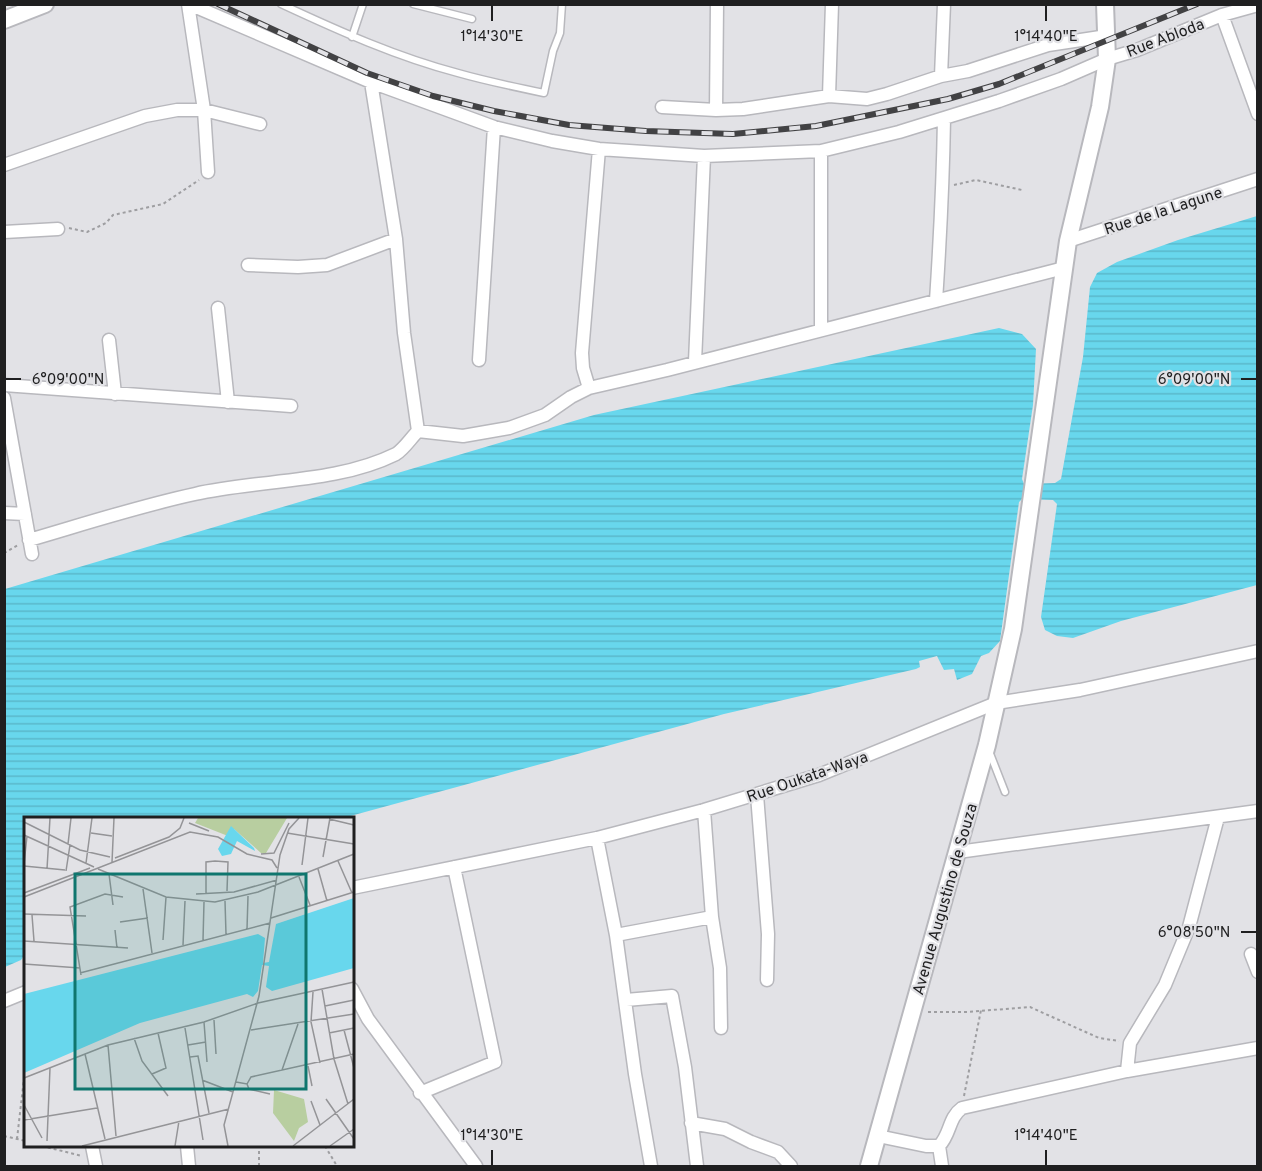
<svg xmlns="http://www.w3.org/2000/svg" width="1262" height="1171" font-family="Overpass,sans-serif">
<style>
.water{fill:url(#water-rules)}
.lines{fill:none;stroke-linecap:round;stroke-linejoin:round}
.service-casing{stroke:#b8b8bd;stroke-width:9}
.minor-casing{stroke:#b8b8bd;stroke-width:15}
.secondary-casing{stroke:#b8b8bd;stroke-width:20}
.path{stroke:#9e9ea1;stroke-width:2;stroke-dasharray:3 3;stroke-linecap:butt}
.service{stroke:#fff;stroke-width:6}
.minor{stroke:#fff;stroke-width:12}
.secondary{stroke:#fff;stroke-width:16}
.rail-casing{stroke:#424244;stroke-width:6}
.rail{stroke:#e2e2e6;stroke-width:4;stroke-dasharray:11;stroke-linecap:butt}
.ticks{fill:none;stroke:#1f1f20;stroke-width:2}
.labels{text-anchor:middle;stroke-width:4.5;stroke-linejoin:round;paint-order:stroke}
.street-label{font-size:16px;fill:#1f1f20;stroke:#e2e2e6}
.inset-road{fill:none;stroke:#949497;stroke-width:1.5}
.view{fill:#0f766e;fill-opacity:0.15;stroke:#0f766e;stroke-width:3}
.inset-edge{fill:none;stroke:#1f1f20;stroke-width:3}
.ticks-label{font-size:15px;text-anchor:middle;fill:#1f1f20;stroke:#e2e2e6;stroke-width:4.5;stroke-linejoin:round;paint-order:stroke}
</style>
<defs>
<pattern id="water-rules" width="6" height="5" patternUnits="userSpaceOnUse" patternTransform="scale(1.5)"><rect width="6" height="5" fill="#68d7ed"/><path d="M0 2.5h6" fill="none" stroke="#5ab8cb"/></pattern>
</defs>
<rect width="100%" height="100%" fill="#e2e2e6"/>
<!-- water -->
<path class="water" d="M1257,216V585L1121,621L1073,638L1057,636L1045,630L1041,617L1057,504L1053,500L1022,499L1019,502L1000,641L989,653L981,656L972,674L957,680L954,669L944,670L937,656L919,661L920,667L916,669L724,714L343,818H26L25,954L21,960L5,967V589L594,415L999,328L1022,334L1036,349L1033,405L1022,479L1024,484L1055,483L1061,479L1083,357L1090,287L1097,273L1117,262L1178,240Z"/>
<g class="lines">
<!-- service casing -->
<g class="service-casing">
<path id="service" d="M281,4C339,31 397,57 458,73C486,81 515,87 544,93L553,51L560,33L562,4
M413,4L472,19
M352,37L363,4
M989,751L1005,792"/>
</g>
<!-- minor casing -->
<g class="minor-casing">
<path id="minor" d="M188,4L204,110L208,172
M189,4L371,82L494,127L552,141L599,149L704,156L821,151L899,132L999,101L1061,79L1107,59L1137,50L1222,15L1258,5
M1222,15L1258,114
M941,76L944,4
M371,82L396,239L404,333L418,431
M829,96L832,4
M662,107L716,110L743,109L829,96L867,99L887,94L941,76L968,71L1048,45L1107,36
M716,110L717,4
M821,151V330
M4,165L145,116L177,110H204L260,124
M4,232L58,229
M1068,241L1258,179
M248,265L298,267L327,265L396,239
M936,301C940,240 943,180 944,119
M218,308L228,402
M109,340L115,394
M479,360L494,127
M695,362L704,156
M4,385L291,406
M589,388L583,368L582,353L599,149
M4,398L32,554
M4,513L25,514
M29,540C84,524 139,506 195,494C260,479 335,484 396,454C404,449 411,438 418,431L463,436L509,428L545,415L571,397L589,388L667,370L1064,268
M757,795L768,934L767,980
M704,810L712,917L720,968L721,1028
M597,838L616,935L635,1074L651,1166
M958,852L1258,811
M352,888L597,838L704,810L819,775L996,703L1080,690L1258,651
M616,935L712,917
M1251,954L1258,972
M352,989L368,1019L476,1166
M626,1000L672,996L685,1067L697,1166
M4,1001L26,992
M1127,1071L1130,1043L1165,985L1189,927L1218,817
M420,1093L495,1062L454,867
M691,1123L725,1129L751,1142L778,1152L791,1166
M878,1136L926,1146H939C951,1134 948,1118 962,1108L1127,1071L1258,1048
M92,1146L96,1166
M187,1146L189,1166
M939,1146L942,1166"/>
</g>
<!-- secondary casing -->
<g class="secondary-casing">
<path id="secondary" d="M4,20L45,4
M869,1166L987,745L1013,629L1068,241L1100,107L1107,59L1105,4"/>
</g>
<!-- path -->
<path class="path" d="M954,185L976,180L1022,190
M69,228L87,232L106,223L113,215L163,204L199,180
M4,553L18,545
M928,1012H967L1030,1007L1099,1038L1119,1041
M964,1096L981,1010
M4,1136L26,1141
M17,1139L26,1061
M42,1146L82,1156
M325,1146L337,1166
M259,1166V1146"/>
<!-- service -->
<use href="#service" class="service"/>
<!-- minor -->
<use href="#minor" class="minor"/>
<!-- secondary -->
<use href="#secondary" class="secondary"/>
<!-- rail casing -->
<g class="rail-casing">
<path id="rail" d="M218,4L367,73L433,96L494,111L569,125L646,131L733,134L816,126L948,99L999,84L1197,4"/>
</g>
<!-- rail -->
<use href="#rail" class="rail"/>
</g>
<!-- ticks -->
<path class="ticks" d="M492,6V21M1046,6V21M6,379H21M1241,379H1256M1241,932H1256M492,1150V1165M1046,1150V1165"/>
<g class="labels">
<!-- street labels -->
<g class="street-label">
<text transform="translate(1165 37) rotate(-21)" y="6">Rue Abloda</text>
<text transform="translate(1163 210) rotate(-18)" y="6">Rue de la Lagune</text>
<text transform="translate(807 776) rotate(-19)" y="6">Rue Oukata-Waya</text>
<text transform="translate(944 899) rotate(-74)" y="6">Avenue Augustino de Souza</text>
</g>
</g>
<!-- overview -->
<g transform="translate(24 817)">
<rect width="330" height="330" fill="#e2e2e6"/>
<path d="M174,1H263L242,36H237L210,12L204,19L171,6Z" fill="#b8cea0"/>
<path d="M250,273L280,282L284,305L275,311L270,324L249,296Z" fill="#b8cea0"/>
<path d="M207,9L230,31L231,34L213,24L207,37L198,39L194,32ZM330,81V151L248,174L242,170L245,149L238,148L234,174L229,180L223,177L116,206L0,256V177L234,117L241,121L239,146L245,145L252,107Z" fill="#68d7ed"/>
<path class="inset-road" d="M305,2L330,8M0,5L56,33L86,40M165,6L185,14M67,16L88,19M263,16L330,27M0,18L70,50M44,27L47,1M237,37L250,36L265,6M299,40L306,1M91,41L145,20L156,11L160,1M314,44L328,76M88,45L90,1M62,46L68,1M0,47L3,19M278,48L284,1M0,49L41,53M23,52L26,1M74,52L142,80L191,85L234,75L330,37M294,52L303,84M42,54L46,28M85,57L89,88M275,60L286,88M119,72L128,136M0,76L66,51M172,77L210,75L253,63M182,77V45L191,44L204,45L203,74M0,80L166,15L194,20L223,37L248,43L253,51M201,84L202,117M0,97L62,99M8,98L10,124M247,101L330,75M96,105L124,101M223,112L224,79M91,113L93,131M139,123L142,80M179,123L180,85M0,124L104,131M159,128L161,84M0,147L56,151M56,156L246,106M57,158L46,90L81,77L99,80M298,172L310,242L324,287M289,175L287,205L296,246M301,189L330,183M190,203L192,237M180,205L183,245M161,211L179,323M227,213L330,197M320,213L330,251M305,216L330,211M110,221L118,244L144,279M84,228L92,319M164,228L182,225M61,237L81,322M166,240L174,239L185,296M284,249L288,269M258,253L274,207M128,257L142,251L134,216M0,261L84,228L180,205L234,186L330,165M178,263L209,275M212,265L223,267L227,260L330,237M223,267L225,272L246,277M302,282L330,322M287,284L296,308M0,288L18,321M0,303L73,291M23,324L26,251M58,329L205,292M151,329L155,304M204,329L200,308L235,179L256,38L265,12L275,1M269,329L330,282M306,329L330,312"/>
<path class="view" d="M51,57H282V272H51Z"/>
<rect width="330" height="330" class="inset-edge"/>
</g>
<g class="ticks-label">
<text x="492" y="41">1°14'30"E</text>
<text x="1046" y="41">1°14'40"E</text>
<text x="68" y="384">6°09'00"N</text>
<text x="1194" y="384">6°09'00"N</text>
<text x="1194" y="937">6°08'50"N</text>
<text x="492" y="1140">1°14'30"E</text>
<text x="1046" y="1140">1°14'40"E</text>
</g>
<!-- border -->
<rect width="1262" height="1171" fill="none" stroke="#1f1f20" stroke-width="12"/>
</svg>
